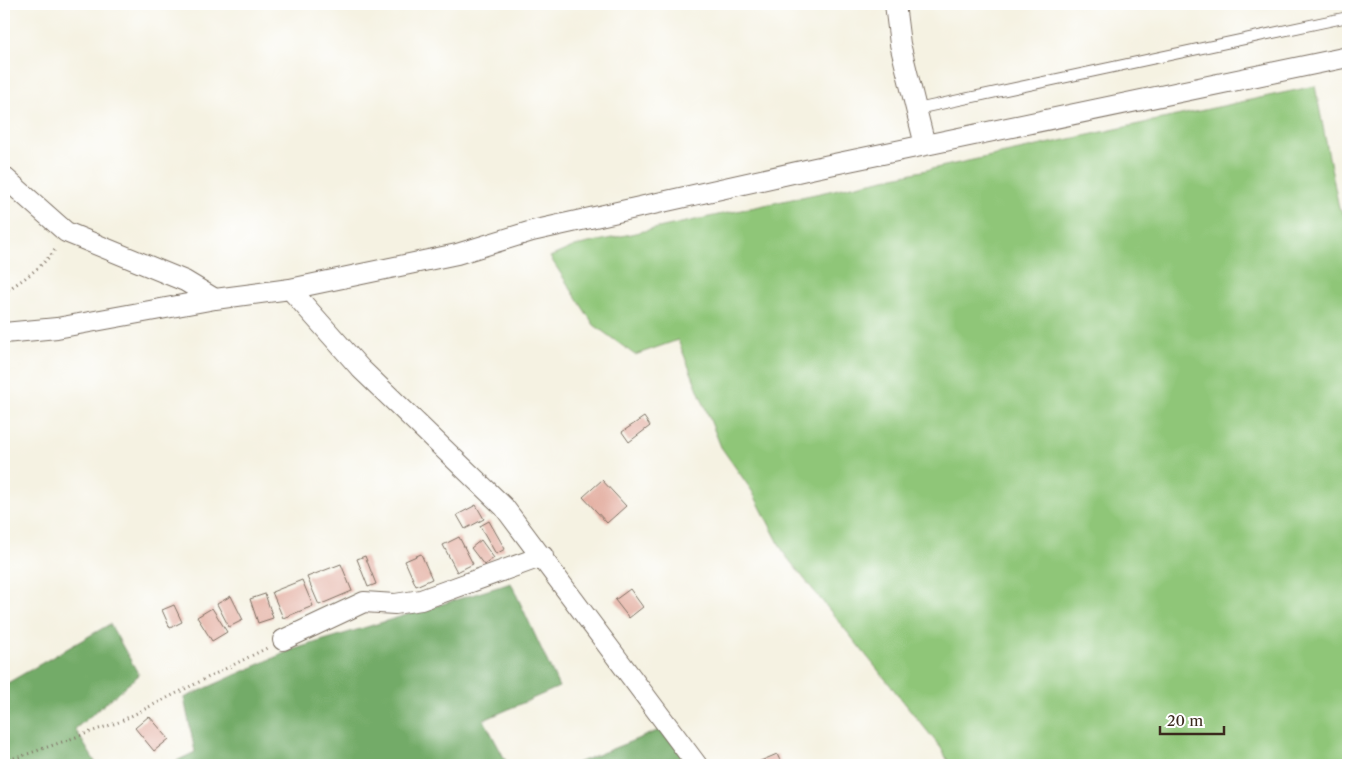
<svg xmlns="http://www.w3.org/2000/svg" width="1352" height="769" font-family="'Libre Caslon Text',serif">
<style>
.green{fill:#8fc678;stroke:#65784b}
.forest{fill:#73ab68;stroke:#576a43}
.building{fill:#e4b0a3}
.lines{fill:none;stroke-linecap:round;stroke-linejoin:round}
.lane-casing{stroke:#7c7063;stroke-width:12}
.street-casing{stroke:#7c7063;stroke-width:22}
.path{stroke:#7c7063;stroke-width:3;stroke-dasharray:1 4;stroke-linecap:butt}
.lane{stroke:#fff;stroke-width:10}
.street{stroke:#fff;stroke-width:20}
</style>
<rect width="100%" height="100%" fill="#fff"/>
<filter id="ink" filterUnits="userSpaceOnUse"><feTurbulence type="fractalNoise" baseFrequency=".02" numOctaves="2"/><feDisplacementMap in="SourceGraphic" scale="10" xChannelSelector="R" yChannelSelector="G"/><feConvolveMatrix kernelMatrix="1 2 1 2 8 2 1 2 1" color-interpolation-filters="sRGB"/></filter>
<filter id="wash" filterUnits="userSpaceOnUse"><feTurbulence type="fractalNoise" baseFrequency=".0096" numOctaves="4" result="noise"/><feDisplacementMap in="SourceGraphic" scale="20" xChannelSelector="R" yChannelSelector="G"/><feGaussianBlur stdDeviation="1.12" result="paint"/><feColorMatrix in="noise" values="0 0 0 0 0 0 0 0 0 0 0 0 0 0 0 0 0 1.4 0 .05"/><feComposite in="paint" operator="in"/></filter>
<g filter="url(#wash)">
<rect width="100%" height="100%" fill="#f5f2e2"/>
<!-- green -->
<path class="green" d="M1315,86L1339,208L1348,220V494L1345,501L1348,530V765H950L941,748L785,555L752,491L721,447L678,340L635,355L594,325L550,257L575,246Z"/>
<!-- forest -->
<path class="forest" d="M511,583L559,687L484,720L508,765H168L195,752L184,698L291,650Z
M110,624L139,675L75,729L97,765H4V685Z
M667,727L690,765H572Z"/>
<g id="blocks">
<!-- building -->
<path class="building" d="M644,417L650,426L629,442L622,432Z
M602,480L626,506L607,523L583,497Z
M476,505L484,519L465,529L457,515Z
M489,521L505,549L496,554L480,526Z
M459,537L473,564L457,572L443,545Z
M481,540L494,558L484,565L471,548Z
M421,554L432,579L416,586L405,561Z
M365,556L376,584L368,587L357,559Z
M341,564L352,591L319,605L307,577Z
M302,580L313,606L283,618L272,592Z
M630,589L643,607L629,618L615,600Z
M265,594L273,618L258,623L250,599Z
M231,596L243,620L229,627L217,604Z
M174,605L182,622L170,628L162,610Z
M212,608L227,632L212,641L197,617Z
M149,716L169,739L154,751L135,728Z
M777,754L782,765H757L756,763Z"/>
</g>
</g>
<g filter="url(#ink)">
<use href="#blocks" fill-opacity="0" stroke="#7c7063" stroke-width="1"/>
<g class="lines">
<!-- lane casing -->
<g class="lane-casing">
<path id="lane" d="M917,109L1348,17"/>
</g>
<!-- street casing -->
<g class="street-casing">
<path id="street" d="M895,4L900,44L925,145
M4,177L66,232L185,281L215,299
M290,289L361,369L504,507L697,765
M4,333L57,328L215,299L290,289L457,254L532,231L815,168L1348,57
M283,640L364,602L395,604L421,600L543,556"/>
</g>
<!-- path -->
<path class="path" d="M4,292C23,280 43,267 56,248
M4,760L19,757L119,722L267,648"/>
<!-- lane -->
<use href="#lane" class="lane"/>
<!-- street -->
<use href="#street" class="street"/>
</g>
</g>
<!-- margin -->
<rect width="1352" height="769" fill="none" stroke="#fff" stroke-width="20"/>
<!-- scale -->
<path d="M1160 726v8h64v-8" fill="none" stroke="#3b2a1e" stroke-width="2.5"/>
<text x="1167" y="726" font-size="15" fill="#3b2a1e" stroke="#ffffff" stroke-width="4" paint-order="stroke">20 m</text>
</svg>
